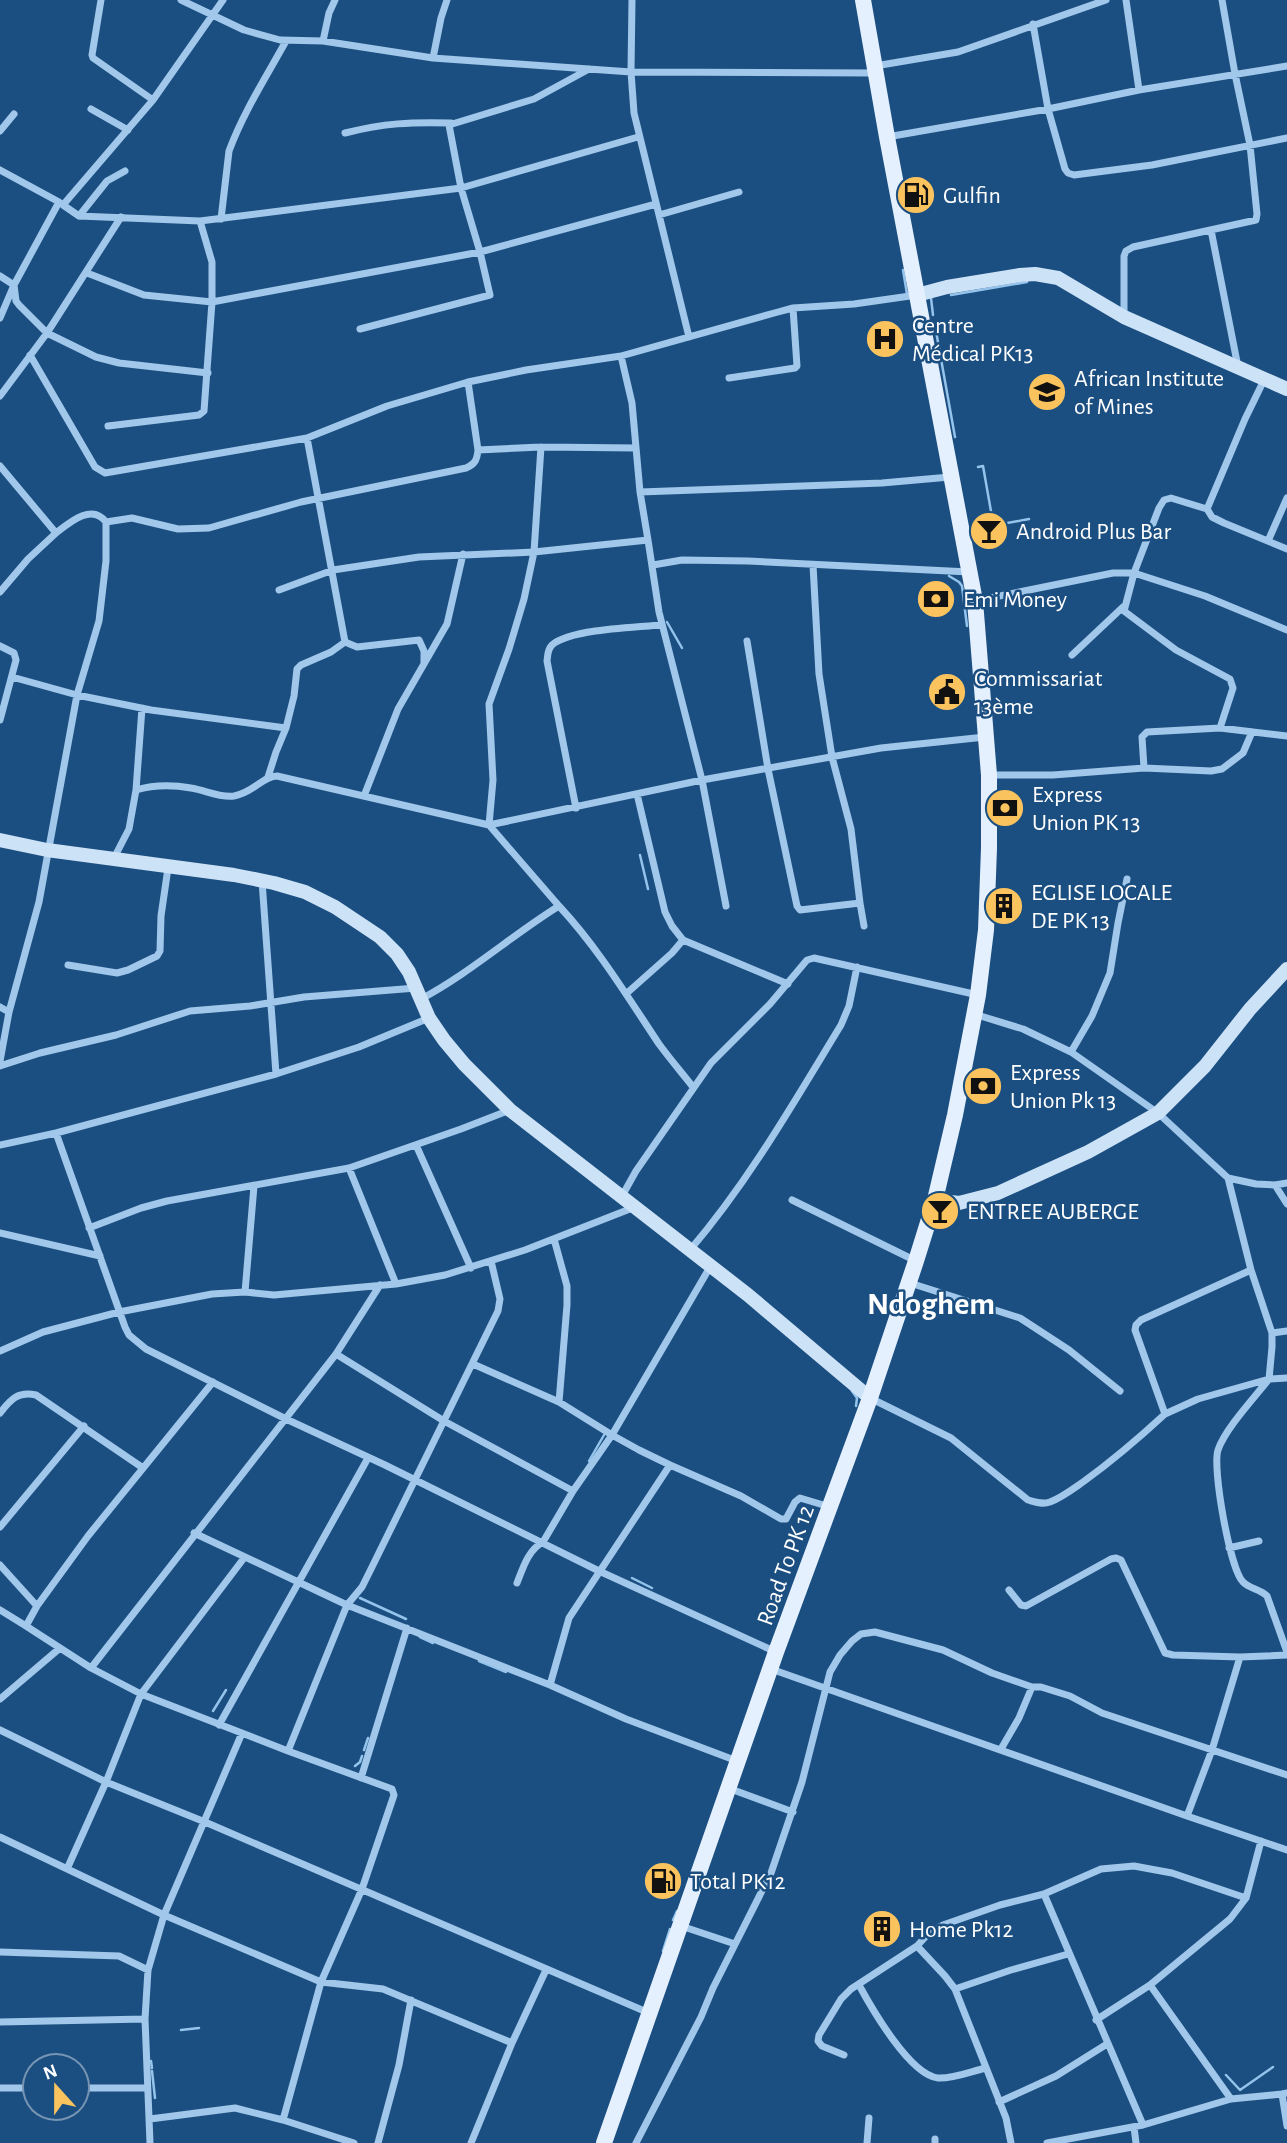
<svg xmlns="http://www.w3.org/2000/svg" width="1287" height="2143" font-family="'Alegreya Sans',sans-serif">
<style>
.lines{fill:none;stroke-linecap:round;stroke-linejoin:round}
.stream{stroke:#94c3ec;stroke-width:2.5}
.street{stroke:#a1c7ea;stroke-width:7}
.secondary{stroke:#cce2f7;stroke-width:14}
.primary{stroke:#e4f0fe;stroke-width:16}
.labels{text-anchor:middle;stroke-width:5;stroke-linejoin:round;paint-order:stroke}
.poi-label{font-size:24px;fill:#fff;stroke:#1c4f81;text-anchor:start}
.street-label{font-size:24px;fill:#fff;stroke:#1c4f81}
.district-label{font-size:32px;font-weight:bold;fill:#fff;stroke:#1c4f81}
</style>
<rect width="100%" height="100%" fill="#1c4f81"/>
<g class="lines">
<!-- stream -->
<path class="stream" d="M903,270L907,294
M951,295L1027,282
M931,298L933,315
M936,331L955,437
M978,467L983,466L992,517L1002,524L1029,519
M949,576L959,582L962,586L967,626
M667,622L682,648
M640,855L648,889
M852,1391L857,1398L856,1406
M589,1461L604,1435
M632,1578L652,1588
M360,1598L406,1619
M420,1637L433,1643
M479,1661L506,1672
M213,1711L226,1690
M364,1750L368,1738
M355,1766L360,1762L362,1756
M673,1920L677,1911
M663,1951L670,1929
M181,2030L199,2028
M151,2061L152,2068
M152,2071L155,2098
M1226,2075L1240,2090L1273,2067"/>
<!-- street -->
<path class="street" d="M101,0L92,55L93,58L153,100
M181,0L244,30L280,40L323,41L433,58L631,72L875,73
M632,0L631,72L634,113L689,337
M1126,0L1139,90
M1033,24L1048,109L1065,169L1068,173L1074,175L1152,165L1287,138
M323,41L329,13L335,0
M433,58L441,18L447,0
M875,66L958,52L1106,0
M91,109L128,130
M0,131L14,114
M345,133C385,123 410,122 451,123
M887,137L1048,109L1139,90L1287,66
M0,170L59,202
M63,205L79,216L200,221L461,188L638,137
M659,215L739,192
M79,216L107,181L125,171
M221,219L229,151C243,113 266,77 286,41
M1211,230L1238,367
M87,273L144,295L212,302L480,252L656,204
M0,276L14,285L16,301L19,305L47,333L96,357L119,363L208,373
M1124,317V256L1126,251L1133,247L1256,220L1257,214L1250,145L1235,74L1222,0
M0,318L14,285L59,202L63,205L153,100L223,0
M360,329L490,295L480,252L461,188L449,125L534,99L589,69
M30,355L95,467L105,473L307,438L387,406L468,382L526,370L621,356L778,312L793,308L854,304L917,295
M729,378L795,368L797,366L793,308
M0,396L47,333L121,217
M108,426L199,415L204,411L212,302V262L200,221
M307,438L345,642
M541,447L534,552L524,599L509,649L489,704L493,780L489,825L559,906
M478,450L541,447L636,448
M0,466L56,533L28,559L0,592
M640,492L882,483L950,477
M1207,509L1245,419L1264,380
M106,522L132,518L178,529L209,528L301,502L466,468C475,464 477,460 478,450L468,382
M648,540L659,612L702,780L726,906
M1268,541L1287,498
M653,565L682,560L748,561L969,572
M813,565L819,674L832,757L851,829L860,903
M279,590L333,570L419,557L534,552L648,540L640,492L632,403L621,356
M975,601L1113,573H1134L1205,596L1287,630
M747,641L768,769L797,906L800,910L860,903L864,926
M345,642L357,647L419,640L424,651V663
M0,646L14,653L16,660L0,720
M1072,655L1123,607
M12,677L77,695L151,710L286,728
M1220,728L1233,688L1230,679L1176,650L1124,611L1134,573L1159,508L1164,500L1171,498L1207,509L1212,517L1224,523L1287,549
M1144,768L1142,737L1147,732L1220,728L1287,736
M990,775H1053L1144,768L1211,771L1222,769L1243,753L1252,732
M268,777L276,752L286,728L294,696L297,669L301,665L331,652L345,642
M136,790L142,708
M364,796L398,709L447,624L463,554
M576,808L547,661C548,655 547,650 552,645C570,629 638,627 662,625
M114,858L129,829L136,790C153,785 174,785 191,788C205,790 219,798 234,796C253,793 263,776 277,776L489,825L702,780L881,748L985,737
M262,881L276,1074
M683,940L788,984
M68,965L117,973L128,970L157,956L160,951L161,916L168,868
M627,993L672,953L683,940L672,926L665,912L637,794
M421,999C470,973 512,935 559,906C598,948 627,996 659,1044C670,1059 682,1073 693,1087
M0,1007L9,1012
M974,1014L1023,1029L1071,1052L1158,1113L1228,1178L1256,1184L1275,1185L1287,1183
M1071,1052L1092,1016L1110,973L1118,923L1127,879
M0,1061L9,1012L39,902L77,695L99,621L106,561V522C92,503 70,522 56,533
M0,1066L40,1053L116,1035L190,1011L250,1006L304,997L416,988
M56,1133L125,1327L129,1335L146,1349L286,1419L385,1465L599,1571L776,1652
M0,1145L56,1133L276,1074L359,1047L429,1018
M416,1145L471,1268
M349,1168L396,1284
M1228,1178L1251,1270L1272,1333V1347L1269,1379L1287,1378
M1275,1185L1287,1204
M622,1196L636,1171L711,1063L770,1004L807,960L814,958L978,995
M792,1200L916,1261
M89,1228L141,1208L167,1201L349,1168L461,1129L510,1110
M0,1233L100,1256
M554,1239L567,1286V1305L559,1402
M690,1250C749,1181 794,1102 841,1025L849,1006L857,967
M910,1283L1020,1318L1069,1350L1120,1391
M245,1292L254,1186
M1272,1333L1287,1331
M0,1351L43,1332L119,1312L212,1294L245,1292L274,1295L396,1284L445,1275L525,1250L635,1207
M336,1354L380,1285
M473,1364L559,1402L612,1435L639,1450L670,1465L741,1496L781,1519H786L795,1502L800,1498L830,1507
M870,1398L951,1438L1028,1500C1035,1502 1042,1505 1050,1502C1061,1498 1073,1489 1083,1482C1112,1461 1139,1438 1165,1414L1135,1330L1136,1325L1141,1320L1251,1270
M0,1413C11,1399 18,1391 36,1395L143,1468
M1165,1414L1198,1399L1269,1379C1254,1398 1225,1429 1218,1450C1212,1468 1230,1569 1243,1582C1250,1589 1260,1589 1267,1596L1287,1652
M0,1527L84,1426
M194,1533L347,1605L550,1685L569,1618L670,1465
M1229,1548L1259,1541
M0,1565L37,1606L26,1626L91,1668L141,1694L288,1751L392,1789L394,1795L362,1889L321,1982L383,1989L512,2043
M517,1583C523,1568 528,1550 543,1542L573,1491L612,1435L710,1267
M1009,1590L1021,1605L1026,1606L1111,1559L1116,1558L1121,1560L1165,1653L1173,1655L1240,1657L1287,1655
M37,1606L88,1536L213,1382
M0,1610L26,1626
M91,1668L336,1354L444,1421L573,1491
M771,1669L1187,1816L1287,1850
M550,1685L626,1719L737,1761
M0,1699L60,1648
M219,1725L368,1458
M0,1730L106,1782L205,1822L649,2013
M1001,1749L1019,1718L1032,1687H1041L1070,1696L1102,1713L1287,1775
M288,1751L347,1605L362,1587L371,1569L498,1311L500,1299L491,1261
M361,1778L407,1628
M728,1788L793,1812
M1187,1816L1212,1750L1240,1657
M0,1837L164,1915L321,1982L283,2120
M67,1869L106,1782L141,1694L244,1558
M1044,1894L1143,2125
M681,1926L735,1944
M917,1946L945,1976L955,1989L1006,2118L1011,2143
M0,1952L119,1956L148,1970
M859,1985C872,2009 910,2075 938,2078C953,2079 972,2071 986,2068
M1150,1985L1231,2099
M955,1989L1011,1970L1068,1954
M1096,2020L1150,1985L1230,1919L1246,1898L1261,1841
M0,2022L145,2019
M844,2055L822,2046L818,2041L819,2035L841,1999L851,1989L917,1946L928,1934L943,1925L1000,1905L1044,1894L1101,1869L1134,1866L1172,1873L1246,1898
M0,2088H35
M77,2088H147
M1287,2093L1282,2094L1287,2126
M999,2102L1056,2076L1107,2044
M150,2119L235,2108L283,2120L354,2143
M1134,2127L1136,2143
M150,2143L145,2019L148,1970L164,1915L242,1733
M378,2143L399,2065L411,2000
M471,2143L512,2043L546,1970
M636,2143L701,2017L713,1988L771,1873L802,1782L830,1672L840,1655L852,1641L861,1634L875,1632L943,1650L992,1673L1032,1687
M867,2143L869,2118
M935,2143V2139
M1047,2143L1143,2125L1231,2099L1282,2094"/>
<!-- secondary -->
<path class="secondary" d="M917,295L947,287L1020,275L1035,274L1058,278L1124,317L1287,389
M0,840L47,850L234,875L274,883L305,892L335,907L380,937L397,954L409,972L429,1018L444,1040L464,1064L510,1110L748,1295L870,1398
M935,1200L959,1203L998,1193L1088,1152L1158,1113L1205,1066L1250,1009L1287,969"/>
<!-- primary -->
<path class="primary" d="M604,2143L776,1652L870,1398L916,1261L935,1200L955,1115L978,995L986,930L989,848V775L975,601L887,137L863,0"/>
</g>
<!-- icons -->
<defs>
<g id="fuel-disc" transform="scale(2.0125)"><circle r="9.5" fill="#fac35e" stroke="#1c4f81"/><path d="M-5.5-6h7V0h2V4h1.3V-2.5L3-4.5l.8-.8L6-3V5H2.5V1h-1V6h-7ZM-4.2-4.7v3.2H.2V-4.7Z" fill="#111"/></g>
<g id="hospital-disc" transform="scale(2.0125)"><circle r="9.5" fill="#fac35e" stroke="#1c4f81"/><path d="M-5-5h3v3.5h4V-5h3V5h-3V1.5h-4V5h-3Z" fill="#111"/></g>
<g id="school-disc" transform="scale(2.0125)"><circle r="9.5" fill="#fac35e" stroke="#1c4f81"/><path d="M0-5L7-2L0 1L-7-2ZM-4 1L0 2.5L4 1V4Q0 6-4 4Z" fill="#111"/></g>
<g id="bar-disc" transform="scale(2.0125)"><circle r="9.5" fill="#fac35e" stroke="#1c4f81"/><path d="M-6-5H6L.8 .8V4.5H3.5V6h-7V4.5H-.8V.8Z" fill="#111"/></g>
<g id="bank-disc" transform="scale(2.0125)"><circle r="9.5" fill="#fac35e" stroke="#1c4f81"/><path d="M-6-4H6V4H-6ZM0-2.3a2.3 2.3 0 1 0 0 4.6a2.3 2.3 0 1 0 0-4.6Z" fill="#111"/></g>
<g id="civic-disc" transform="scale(2.0125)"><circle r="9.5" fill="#fac35e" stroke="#1c4f81"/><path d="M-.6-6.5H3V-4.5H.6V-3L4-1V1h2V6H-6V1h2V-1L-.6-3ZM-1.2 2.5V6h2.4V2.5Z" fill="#111"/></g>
<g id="building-disc" transform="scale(2.0125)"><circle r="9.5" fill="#fac35e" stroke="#1c4f81"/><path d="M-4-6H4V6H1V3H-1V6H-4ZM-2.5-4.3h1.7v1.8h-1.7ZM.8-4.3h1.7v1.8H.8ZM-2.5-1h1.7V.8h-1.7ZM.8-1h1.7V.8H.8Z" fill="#111"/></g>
</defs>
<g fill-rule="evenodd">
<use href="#fuel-disc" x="916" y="195"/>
<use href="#hospital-disc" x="885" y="339"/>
<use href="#school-disc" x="1047" y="392"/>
<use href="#bar-disc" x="989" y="531"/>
<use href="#bank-disc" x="936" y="599"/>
<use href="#civic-disc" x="947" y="692"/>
<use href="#bank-disc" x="1005" y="808"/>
<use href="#building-disc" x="1004" y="906"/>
<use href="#bank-disc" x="983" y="1086"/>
<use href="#bar-disc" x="940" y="1211"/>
<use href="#fuel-disc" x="663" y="1881"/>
<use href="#building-disc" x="882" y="1929"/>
</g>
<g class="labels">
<!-- poi labels -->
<g class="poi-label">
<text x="943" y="203">Gulfin</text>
<text x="912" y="333">Centre<tspan x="912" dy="28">Médical PK13</tspan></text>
<text x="1074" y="386">African Institute<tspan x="1074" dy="28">of Mines</tspan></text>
<text x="1016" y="539">Android Plus Bar</text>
<text x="963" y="607">Emi Money</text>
<text x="974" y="686">Commissariat<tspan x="974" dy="28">13ème</tspan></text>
<text x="1032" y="802">Express<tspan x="1032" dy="28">Union PK 13</tspan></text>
<text x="1031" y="900">EGLISE LOCALE<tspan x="1031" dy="28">DE PK 13</tspan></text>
<text x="1010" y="1080">Express<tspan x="1010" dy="28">Union Pk 13</tspan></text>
<text x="967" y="1219">ENTREE AUBERGE</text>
<text x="690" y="1889">Total PK12</text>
<text x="909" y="1937">Home Pk12</text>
</g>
<!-- street labels -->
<g class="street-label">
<text transform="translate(785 1565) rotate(-70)" y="8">Road To PK 12</text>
</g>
<!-- district labels -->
<g class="district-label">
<text x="931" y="1314">Ndoghem</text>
</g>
</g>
<!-- north arrow -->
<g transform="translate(56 2087) rotate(339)"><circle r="33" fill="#1c4f81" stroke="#7795b3" stroke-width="2"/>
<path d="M0-5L12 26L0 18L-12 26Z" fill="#fac35e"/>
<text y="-10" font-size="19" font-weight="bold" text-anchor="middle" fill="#ffffff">N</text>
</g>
</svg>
